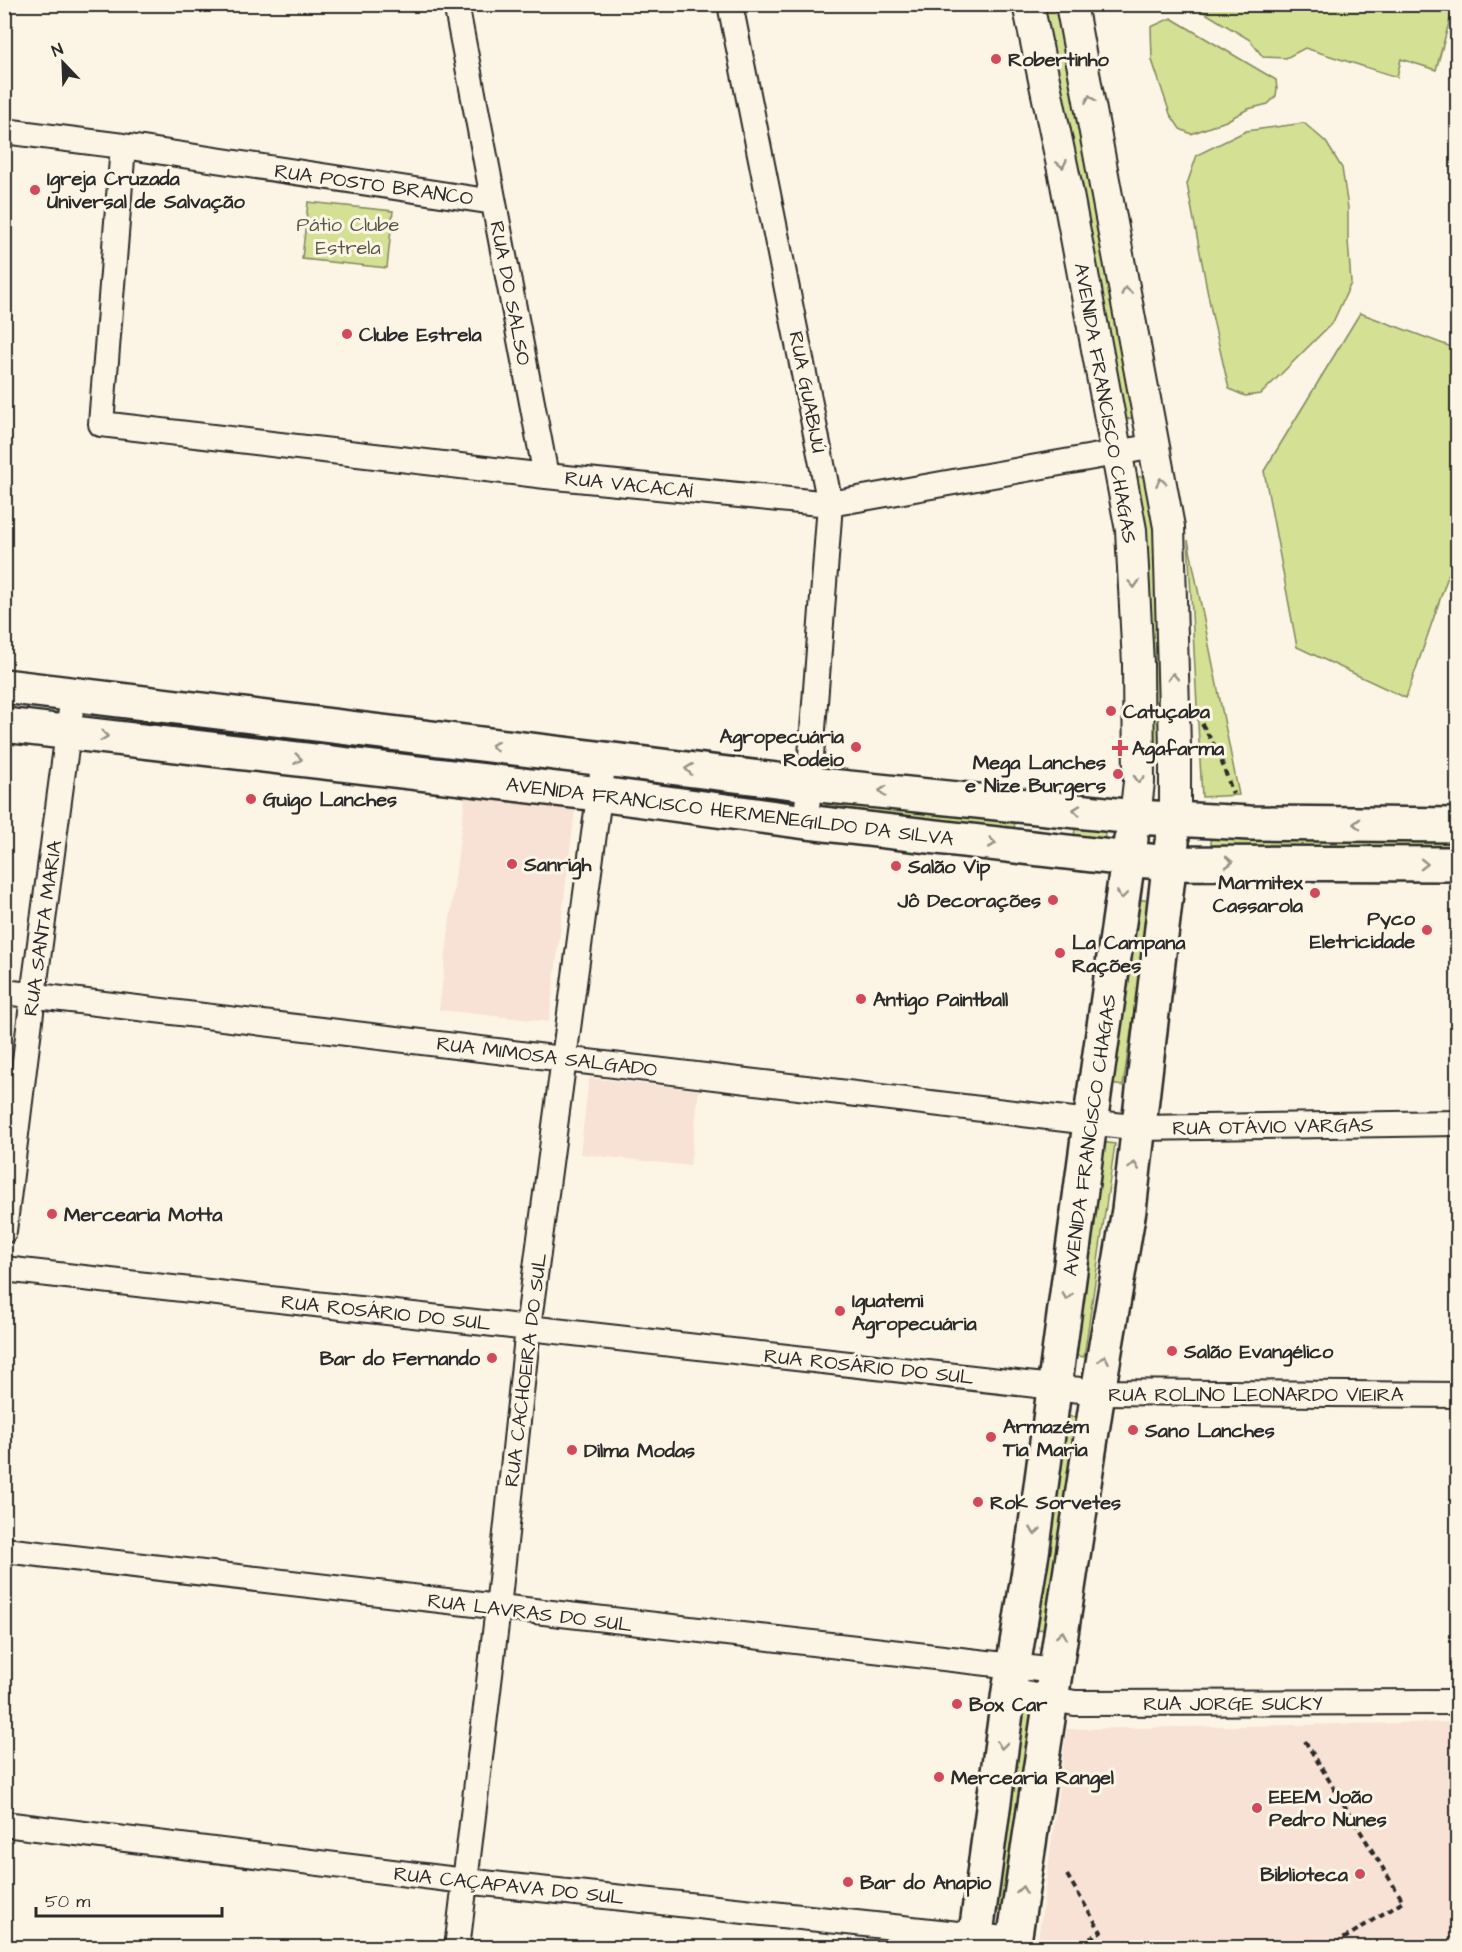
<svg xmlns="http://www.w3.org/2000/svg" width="1462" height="1952" font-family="'Architects Daughter',sans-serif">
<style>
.built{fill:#f8e2d5}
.green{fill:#d4e093;stroke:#80865f;stroke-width:1.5}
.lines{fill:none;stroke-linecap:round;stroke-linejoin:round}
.minor-casing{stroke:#2b2b2b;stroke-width:28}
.tertiary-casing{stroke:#2b2b2b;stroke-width:34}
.secondary-casing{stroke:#2b2b2b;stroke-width:38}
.path{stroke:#2b2b2b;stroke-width:4;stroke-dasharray:6 4.5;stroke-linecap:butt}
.minor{stroke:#fcf5e5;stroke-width:24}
.tertiary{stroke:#fcf5e5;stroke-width:30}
.secondary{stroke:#fcf5e5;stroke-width:33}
.oneway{stroke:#949088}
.poi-dot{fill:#d1495b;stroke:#fcf5e5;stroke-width:2}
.labels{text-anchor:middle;stroke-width:6;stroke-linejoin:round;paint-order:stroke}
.poi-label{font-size:20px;font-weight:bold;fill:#2b2b2b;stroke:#fcf5e5;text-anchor:start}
.street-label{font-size:20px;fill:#2b2b2b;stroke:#fcf5e5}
.park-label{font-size:20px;fill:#555845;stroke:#fcf5e5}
</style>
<rect width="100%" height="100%" fill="#fcf5e5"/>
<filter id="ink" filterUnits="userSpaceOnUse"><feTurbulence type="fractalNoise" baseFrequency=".0167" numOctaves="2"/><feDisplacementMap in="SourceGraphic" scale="12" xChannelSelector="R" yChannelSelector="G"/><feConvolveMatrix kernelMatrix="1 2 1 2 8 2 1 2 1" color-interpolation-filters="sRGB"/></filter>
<g filter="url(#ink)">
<!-- built -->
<path class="built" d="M465,797L575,810L549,1022L439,1010Z
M589,1078L699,1090L690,1166L580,1154Z
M1457,1722V1947H1037L1067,1729Z"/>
<!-- green -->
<path class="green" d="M1041,5H1055L1136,417L1122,420Z
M1192,5H1454L1436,70L1401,59L1397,77L1305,48L1286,58L1263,57L1250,40Z
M1171,18L1276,80L1277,89L1276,96L1268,104L1248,109L1226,121L1191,134L1180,129L1170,114L1152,60L1151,27Z
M1304,123L1326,142L1342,168L1348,208V240L1351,283L1333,322L1261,394L1245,396L1229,389L1212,315L1187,184L1197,155L1246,131Z
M308,202L393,211L387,268L302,259Z
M1360,313L1457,349V550L1406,698L1297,647L1264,471Z
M1144,476L1154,534L1163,762L1150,763L1132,478Z
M1188,540L1239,795L1202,797Z
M630,767L790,787L788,801L628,782Z
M828,792L1016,814L1014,829L826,806Z
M1076,821L1106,826L1104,842L1074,837Z
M1211,833L1457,834V858L1211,856Z
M1137,899L1150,901L1123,1086L1110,1084Z
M1101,1142L1115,1144L1084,1357L1071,1355Z
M1066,1416L1079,1418L1049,1630L1035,1629Z
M1023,1698L1037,1700L1007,1911L992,1910Z"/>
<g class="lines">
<!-- minor casing -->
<g class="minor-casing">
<path id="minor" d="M456,4L546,476
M730,4L830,504L806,822
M4,131L123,146L494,202
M123,146L101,424L546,476L830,504L1155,446
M4,992L1140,1128L1458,1123
M4,1231L33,996L73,695
M4,1269L1098,1392L1458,1395
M4,1550L1056,1671
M1009,1691L1075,1703L1458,1702
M4,1824L465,1881L1014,1940
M457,1948L498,1608L528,1328L604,759"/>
</g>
<!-- tertiary casing -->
<g class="tertiary-casing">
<path id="tertiary" d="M1028,4L1066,184L1131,530L1138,664L1139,782L1135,817
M1071,4L1169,527L1175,747V819"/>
</g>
<!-- secondary casing -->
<g class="secondary-casing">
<path id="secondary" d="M4,686L810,784L1135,817L1250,823L1458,825
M4,725L599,794L806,822L1128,859L1170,863L1458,864
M974,1948L1009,1691L1032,1553L1090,1123L1131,839
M1013,1948L1098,1392L1129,1210L1172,842"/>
</g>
<!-- path -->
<path class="path" d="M1202,724L1219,754L1233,794
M1305,1741L1403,1901L1329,1948
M1067,1875L1101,1932L1081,1944L1083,1948"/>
<!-- minor -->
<use href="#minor" class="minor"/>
<!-- tertiary -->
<use href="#tertiary" class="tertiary"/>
<!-- secondary -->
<use href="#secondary" class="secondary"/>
</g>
<!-- one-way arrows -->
<defs><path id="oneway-chevron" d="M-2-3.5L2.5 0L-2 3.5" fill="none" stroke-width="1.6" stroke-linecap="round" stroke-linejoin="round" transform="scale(1.5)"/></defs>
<g class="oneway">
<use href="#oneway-chevron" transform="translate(1090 99) rotate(-101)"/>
<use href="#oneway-chevron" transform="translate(1062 164) rotate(78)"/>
<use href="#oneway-chevron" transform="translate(1126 291) rotate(-101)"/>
<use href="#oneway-chevron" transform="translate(1161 482) rotate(-100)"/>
<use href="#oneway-chevron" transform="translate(1134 584) rotate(87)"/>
<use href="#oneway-chevron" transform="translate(1173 677) rotate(-92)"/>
<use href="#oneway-chevron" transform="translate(104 736) rotate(7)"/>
<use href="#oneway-chevron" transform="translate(495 746) rotate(-173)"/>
<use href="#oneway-chevron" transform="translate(298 759) rotate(7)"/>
<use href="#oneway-chevron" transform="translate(689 769) rotate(-173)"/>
<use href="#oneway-chevron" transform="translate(1139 779) rotate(92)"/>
<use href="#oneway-chevron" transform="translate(883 791) rotate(-174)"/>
<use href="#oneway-chevron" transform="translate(1077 810) rotate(-174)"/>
<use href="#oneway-chevron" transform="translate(1357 824) rotate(-180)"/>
<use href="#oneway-chevron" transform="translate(992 843) rotate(7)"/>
<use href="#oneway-chevron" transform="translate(1229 862) rotate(1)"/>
<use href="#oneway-chevron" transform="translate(1424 864) rotate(1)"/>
<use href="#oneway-chevron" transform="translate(1122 895) rotate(98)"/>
<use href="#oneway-chevron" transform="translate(1134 1166) rotate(-82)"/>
<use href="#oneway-chevron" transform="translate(1067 1296) rotate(98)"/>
<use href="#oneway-chevron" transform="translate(1104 1359) rotate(-80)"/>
<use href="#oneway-chevron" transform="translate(1035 1531) rotate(98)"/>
<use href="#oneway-chevron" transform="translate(1062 1635) rotate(-81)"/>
<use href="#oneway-chevron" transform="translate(1002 1745) rotate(97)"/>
<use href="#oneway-chevron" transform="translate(1022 1890) rotate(-81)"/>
</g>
</g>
<!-- markers -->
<g class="poi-dot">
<circle cx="996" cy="59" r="6"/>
<circle cx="35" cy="190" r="6"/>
<circle cx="347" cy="334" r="6"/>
<circle cx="1111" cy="711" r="6"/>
<circle cx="856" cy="747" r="6"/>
<path d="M1117 739h6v6h6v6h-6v6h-6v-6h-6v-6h6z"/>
<circle cx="1118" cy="774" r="6"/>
<circle cx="251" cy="799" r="6"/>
<circle cx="512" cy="864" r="6"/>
<circle cx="896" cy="866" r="6"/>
<circle cx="1315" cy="893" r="6"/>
<circle cx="1053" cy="900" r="6"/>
<circle cx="1427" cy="930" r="6"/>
<circle cx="1060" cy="953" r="6"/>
<circle cx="861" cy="999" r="6"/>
<circle cx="52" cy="1214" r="6"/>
<circle cx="840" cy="1311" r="6"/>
<circle cx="1172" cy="1351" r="6"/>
<circle cx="492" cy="1358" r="6"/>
<circle cx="1133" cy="1430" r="6"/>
<circle cx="991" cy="1437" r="6"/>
<circle cx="572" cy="1450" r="6"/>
<circle cx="978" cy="1502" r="6"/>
<circle cx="957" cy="1704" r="6"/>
<circle cx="939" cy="1777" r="6"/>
<circle cx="1257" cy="1808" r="6"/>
<circle cx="1360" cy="1874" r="6"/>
<circle cx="848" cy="1882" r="6"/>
</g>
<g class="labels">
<!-- poi labels -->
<g class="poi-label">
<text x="1008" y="66">Robertinho</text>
<text x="47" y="185">Igreja Cruzada<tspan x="47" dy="23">Universal de Salvação</tspan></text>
<text x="359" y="341">Clube Estrela</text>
<text x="1123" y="718">Catuçaba</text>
<text x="844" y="743" text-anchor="end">Agropecuária<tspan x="844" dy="23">Rodeio</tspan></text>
<text x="1132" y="755">Agafarma</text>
<text x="1106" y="769" text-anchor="end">Mega Lanches<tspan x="1106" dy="23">e Nize Burgers</tspan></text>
<text x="263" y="806">Guigo Lanches</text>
<text x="524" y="871">Sanrigh</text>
<text x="908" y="873">Salão Vip</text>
<text x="1303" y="889" text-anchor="end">Marmitex<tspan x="1303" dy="23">Cassarola</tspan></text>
<text x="1041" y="907" text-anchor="end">Jô Decorações</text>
<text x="1415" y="925" text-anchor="end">Pyco<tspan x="1415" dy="23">Eletricidade</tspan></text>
<text x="1072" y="949">La Campana<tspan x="1072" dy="23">Rações</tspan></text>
<text x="873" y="1006">Antigo Paintball</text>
<text x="64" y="1221">Mercearia Motta</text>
<text x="852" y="1307">Iguatemi<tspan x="852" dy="23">Agropecuária</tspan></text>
<text x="1184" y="1358">Salão Evangélico</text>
<text x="480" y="1365" text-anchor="end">Bar do Fernando</text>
<text x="1003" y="1433">Armazém<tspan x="1003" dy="23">Tia Maria</tspan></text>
<text x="1145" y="1437">Sano Lanches</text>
<text x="584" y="1457">Dilma Modas</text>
<text x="990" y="1509">Rok Sorvetes</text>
<text x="969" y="1711">Box Car</text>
<text x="951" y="1784">Mercearia Rangel</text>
<text x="1269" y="1803">EEEM João<tspan x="1269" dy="23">Pedro Nunes</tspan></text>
<text x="1348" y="1881" text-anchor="end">Biblioteca</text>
<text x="860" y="1889">Bar do Anapio</text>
</g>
<!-- street labels -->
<g class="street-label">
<text transform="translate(374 184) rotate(8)" y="7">RUA POSTO BRANCO</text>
<text transform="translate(511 293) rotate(79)" y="7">RUA DO SALSO</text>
<text transform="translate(808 392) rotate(79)" y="7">RUA GUABIJÚ</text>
<text transform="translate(1106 403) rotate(80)" y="7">AVENIDA FRANCISCO CHAGAS</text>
<text transform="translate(629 484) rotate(6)" y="7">RUA VACACAÍ</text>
<text transform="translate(730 811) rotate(7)" y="7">AVENIDA FRANCISCO HERMENEGILDO DA SILVA</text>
<text transform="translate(42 928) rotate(-82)" y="7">RUA SANTA MARIA</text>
<text transform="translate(547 1056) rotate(7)" y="7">RUA MIMOSA SALGADO</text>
<text transform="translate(1273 1126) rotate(-1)" y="7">RUA OTÁVIO VARGAS</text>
<text transform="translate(1089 1135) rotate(-82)" y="7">AVENIDA FRANCISCO CHAGAS</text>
<text transform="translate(386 1312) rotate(6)" y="7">RUA ROSÁRIO DO SUL</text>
<text transform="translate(869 1366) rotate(6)" y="7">RUA ROSÁRIO DO SUL</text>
<text transform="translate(525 1370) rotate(-83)" y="7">RUA CACHOEIRA DO SUL</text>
<text x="1256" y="1401">RUA ROLINO LEONARDO VIEIRA</text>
<text transform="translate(530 1612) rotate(7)" y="7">RUA LAVRAS DO SUL</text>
<text x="1233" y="1710">RUA JORGE SUCKY</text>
<text transform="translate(509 1885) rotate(6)" y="7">RUA CAÇAPAVA DO SUL</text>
</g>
<!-- park labels -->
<g class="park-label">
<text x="348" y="231">Pátio Clube<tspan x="348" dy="23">Estrela</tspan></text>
</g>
</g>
<!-- margin -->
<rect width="1462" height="1952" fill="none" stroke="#fcf5e5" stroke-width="24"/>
<rect x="12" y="12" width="1438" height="1928" fill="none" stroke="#2b2b2b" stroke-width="2" filter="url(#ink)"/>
<!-- north arrow -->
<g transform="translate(63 63) rotate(337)" stroke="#fcf5e5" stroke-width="4.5" paint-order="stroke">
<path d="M0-4.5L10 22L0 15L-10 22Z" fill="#2b2b2b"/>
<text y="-9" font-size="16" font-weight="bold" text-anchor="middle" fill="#2b2b2b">N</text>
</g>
<!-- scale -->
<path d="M36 1907v9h186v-9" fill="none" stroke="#2b2b2b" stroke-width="3"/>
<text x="45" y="1907" font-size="18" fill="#2b2b2b" stroke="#fcf5e5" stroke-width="4.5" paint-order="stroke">50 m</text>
</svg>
